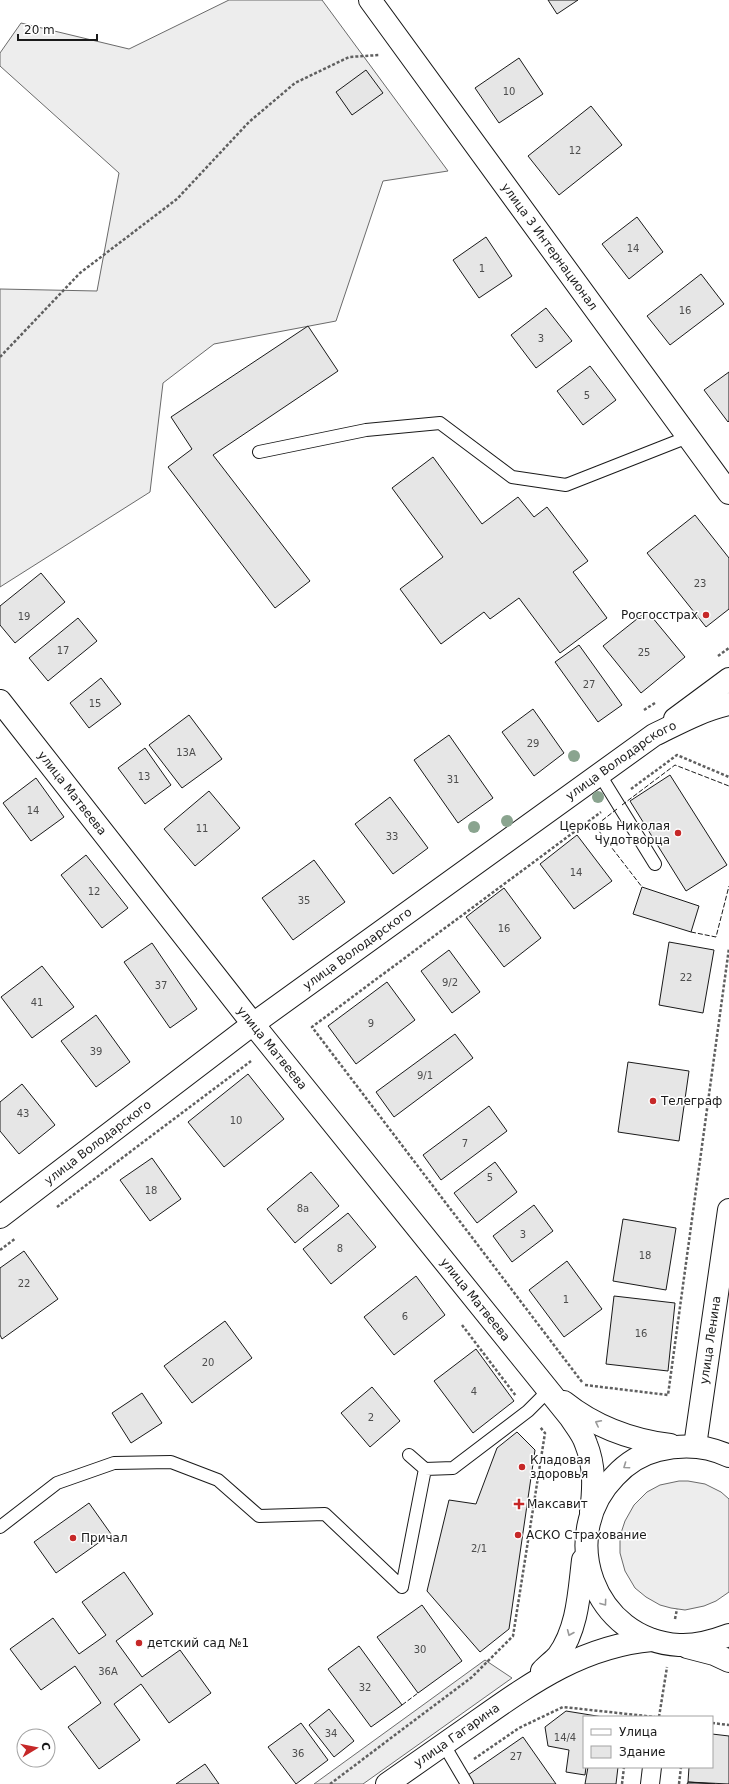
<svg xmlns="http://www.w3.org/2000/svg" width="729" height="1784" font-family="'DejaVu Sans',sans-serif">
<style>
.built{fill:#ededed;stroke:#6a6a6a}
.building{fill:#e6e6e6;stroke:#1a1a1a}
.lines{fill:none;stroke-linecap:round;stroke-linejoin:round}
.service-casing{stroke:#1a1a1a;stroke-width:14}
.pedestrian-casing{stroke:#1a1a1a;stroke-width:20}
.minor-casing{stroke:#1a1a1a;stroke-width:24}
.tertiary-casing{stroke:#1a1a1a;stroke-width:24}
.secondary-casing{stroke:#1a1a1a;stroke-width:24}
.path{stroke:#5f5f5f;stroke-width:2.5;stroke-dasharray:3 2;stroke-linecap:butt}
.service{stroke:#fff;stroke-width:12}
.pedestrian{stroke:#fff;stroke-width:18}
.minor{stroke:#fff;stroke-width:22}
.tertiary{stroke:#fff;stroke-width:22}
.secondary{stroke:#fff;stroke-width:22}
.fence{stroke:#1a1a1a;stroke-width:1;stroke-dasharray:5 2;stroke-linecap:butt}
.tree{fill:#8aa48f}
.oneway{stroke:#989898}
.poi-dot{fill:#c62828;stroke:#fff;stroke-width:1.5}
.labels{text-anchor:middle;stroke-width:3;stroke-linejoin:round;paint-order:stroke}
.number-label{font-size:10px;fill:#4d4d4d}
.street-label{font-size:12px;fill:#1a1a1a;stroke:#fff}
.poi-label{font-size:12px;fill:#1a1a1a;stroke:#fff;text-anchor:start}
</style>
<rect width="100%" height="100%" fill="#fff"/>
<!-- built -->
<path class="built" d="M229,0H322L448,171L383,181L336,321L214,344L163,383L150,492L0,587V289L97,291L119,173L0,66V53L21,23L129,49Z
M679,1481H688L705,1484L721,1492L729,1499V1592L716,1601L704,1606L685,1610L671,1608L660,1605L646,1597L635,1588L625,1571L620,1553V1536L625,1521L634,1505L647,1492L660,1485Z
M485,1660L512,1678L363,1784H314Z"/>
<!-- building -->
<path class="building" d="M548,0H578L557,14Z
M519,58L543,94L499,123L475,88Z
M366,70L383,93L352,115L336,92Z
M591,106L622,145L559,195L528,156Z
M637,217L663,252L629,279L602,244Z
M486,237L512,276L479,298L453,260Z
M701,274L724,304L670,345L647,316Z
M546,308L572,341L536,368L511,335Z
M308,326L338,371L213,455L310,581L275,608L168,467L192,449L171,417Z
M590,366L616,400L583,425L557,391Z
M729,372V421L728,422L704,390Z
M433,457L482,524L518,497L534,517L547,507L588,561L573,572L607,618L560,653L519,598L490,619L484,612L441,644L400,589L443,557L392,488Z
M695,515L729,558V609L706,627L647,553Z
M41,573L65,602L15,643L0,625V606Z
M647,611L685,657L641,693L603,646Z
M78,618L97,641L48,681L29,658Z
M579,645L622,705L598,722L555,662Z
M101,678L121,704L89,728L70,703Z
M533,709L564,753L534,776L502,732Z
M189,715L222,759L182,788L149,745Z
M449,735L493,798L458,823L414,760Z
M145,748L171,785L145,804L118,768Z
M670,775L727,865L686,891L630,801Z
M36,778L64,817L31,841L3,803Z
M209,791L240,828L195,866L164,829Z
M390,797L428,848L393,874L355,824Z
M577,835L612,881L574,909L540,864Z
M86,855L128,908L102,928L61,875Z
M314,860L345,902L293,940L262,898Z
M642,887L699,906L691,932L633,914Z
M504,888L541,938L504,967L466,917Z
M669,942L714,950L703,1013L659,1005Z
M152,943L197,1009L170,1028L124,962Z
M449,950L480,992L452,1013L421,971Z
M42,966L74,1007L32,1038L1,997Z
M387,982L415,1020L356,1064L328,1026Z
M96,1015L130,1062L96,1087L61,1041Z
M455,1034L473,1058L394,1117L376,1092Z
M628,1062L689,1071L679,1141L618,1132Z
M248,1074L284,1119L224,1167L188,1122Z
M22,1084L55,1125L19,1154L0,1131V1102Z
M489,1106L507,1131L441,1180L423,1155Z
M152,1158L181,1199L150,1221L120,1180Z
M495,1162L517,1192L477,1223L454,1193Z
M311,1172L339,1206L295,1243L267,1209Z
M534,1205L553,1231L512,1262L493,1236Z
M348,1213L376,1247L331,1284L303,1249Z
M623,1219L676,1228L666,1290L613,1281Z
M24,1251L58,1299L2,1339L0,1335V1268Z
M567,1261L602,1309L564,1337L529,1290Z
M416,1276L445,1315L394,1355L364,1317Z
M614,1296L675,1303L668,1371L606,1364Z
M225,1321L252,1358L192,1403L164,1366Z
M476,1349L514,1401L473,1433L434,1381Z
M372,1387L400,1421L370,1447L341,1413Z
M142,1393L162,1423L131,1443L112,1413Z
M517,1432L535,1450L509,1629L480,1652L427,1591L449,1500L476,1504L497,1448Z
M89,1503L111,1534L56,1573L34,1542Z
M124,1572L153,1614L116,1641L142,1677L180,1650L211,1693L169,1723L141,1684L114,1704L140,1740L99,1769L68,1727L101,1703L75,1666L41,1690L10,1649L53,1618L79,1654L106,1635L82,1602Z
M422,1605L462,1661L418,1693L377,1637Z
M359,1646L402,1705L371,1727L328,1669Z
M329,1709L354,1741L334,1757L309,1725Z
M566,1711L603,1717H584V1767H586L585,1775L566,1772L569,1750L548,1746L545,1727Z
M301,1723L328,1760L296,1784L268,1747Z
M712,1734L729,1736V1784L688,1782L689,1767H712Z
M523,1737L556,1784H474L468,1775Z
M205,1764L219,1784H176Z
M588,1767H618L616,1784H585Z
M688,1782L715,1784H687Z"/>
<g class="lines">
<!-- service casing -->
<g class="service-casing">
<path id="service" d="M259,452L366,430L440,423L512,477L566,485L688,437
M600,775L655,864
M409,1455L425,1469L453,1468L528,1411L549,1390
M0,1527L57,1483L114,1463L171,1462L218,1480L259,1516L325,1514L402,1587
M402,1587L425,1469
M444,1745L467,1784"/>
</g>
<!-- pedestrian casing -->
<g class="pedestrian-casing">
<path id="pedestrian" d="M650,1784L652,1767"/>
</g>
<!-- minor casing -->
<g class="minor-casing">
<g id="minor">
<path id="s1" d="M370,0L729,493"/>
<path d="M675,719L729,679"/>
<path id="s2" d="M0,1217L253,1024"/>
<path id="s3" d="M695,1446L729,1210"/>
</g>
</g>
<!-- tertiary casing -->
<g class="tertiary-casing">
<g id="tertiary">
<path id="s4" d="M253,1024L570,1417C575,1425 583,1434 586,1444C595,1466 594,1489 591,1512"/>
<path d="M564,1402C594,1426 632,1440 670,1445"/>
<path d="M729,1456C706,1445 683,1444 658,1450C642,1454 627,1463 615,1476C556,1536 594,1640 679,1645C696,1646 713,1641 729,1635"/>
<path d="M687,1647L714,1654L729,1661"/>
<path d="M542,1671C547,1666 553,1661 558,1656C578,1628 579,1593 583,1560"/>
<path id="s5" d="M387,1784C418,1762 449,1741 480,1719C534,1681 584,1646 652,1640"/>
</g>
</g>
<!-- secondary casing -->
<g class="secondary-casing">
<g id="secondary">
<path id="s6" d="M0,701L253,1024L654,735C679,723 702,710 729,704"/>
</g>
</g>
<!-- path -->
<path class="path" d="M0,357L80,273L177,199L249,122L295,83L349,57L379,55
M718,656L729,648
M644,710L655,703
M631,789L677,755L729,777
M57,1207L251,1061
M0,1250L16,1238
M462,1325L516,1396
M582,1382L312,1027L601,812
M585,1385L668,1395L729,948
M675,1619L677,1609
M659,1717L667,1667
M712,1723L729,1725
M474,1759L519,1728L563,1707L655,1717
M330,1784L472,1677L513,1636L545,1433L540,1427
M622,1784L624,1767
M679,1784L681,1767"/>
<!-- service -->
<use href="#service" class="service"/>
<!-- pedestrian -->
<use href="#pedestrian" class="pedestrian"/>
<!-- minor -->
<use href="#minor" class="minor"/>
<!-- tertiary -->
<use href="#tertiary" class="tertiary"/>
<!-- secondary -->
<use href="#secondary" class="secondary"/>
<!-- fence -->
<path class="fence" d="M622,805L675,765L729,786
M617,809L595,826L642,887
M691,932L716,937L729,886
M402,1705L418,1693"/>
</g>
<!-- trees -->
<g class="tree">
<circle cx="574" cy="756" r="6"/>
<circle cx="598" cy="797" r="6"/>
<circle cx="507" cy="821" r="6"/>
<circle cx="474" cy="827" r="6"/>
</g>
<!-- one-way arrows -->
<defs><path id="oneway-chevron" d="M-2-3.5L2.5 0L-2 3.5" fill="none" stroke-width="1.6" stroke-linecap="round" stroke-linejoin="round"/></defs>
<g class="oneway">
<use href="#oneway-chevron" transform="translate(598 1423) rotate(-153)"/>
<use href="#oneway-chevron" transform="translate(626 1466) rotate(145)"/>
<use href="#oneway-chevron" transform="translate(604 1603) rotate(54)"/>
<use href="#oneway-chevron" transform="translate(570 1633) rotate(113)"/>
</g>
<!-- markers -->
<g class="poi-dot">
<circle cx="706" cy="615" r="4"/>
<circle cx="678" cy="833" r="4"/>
<circle cx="653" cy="1101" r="4"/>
<circle cx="522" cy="1467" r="4"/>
<path d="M517 1498h4v4h4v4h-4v4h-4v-4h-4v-4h4z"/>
<circle cx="518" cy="1535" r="4"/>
<circle cx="73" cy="1538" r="4"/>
<circle cx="139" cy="1643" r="4"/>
</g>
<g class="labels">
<!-- number labels -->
<g class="number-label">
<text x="509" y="95">10</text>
<text x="575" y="154">12</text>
<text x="633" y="252">14</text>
<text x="482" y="272">1</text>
<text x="685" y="314">16</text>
<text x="541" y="342">3</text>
<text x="587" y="399">5</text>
<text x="700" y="587">23</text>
<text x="24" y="620">19</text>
<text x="63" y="654">17</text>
<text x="644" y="656">25</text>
<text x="589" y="688">27</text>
<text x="95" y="707">15</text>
<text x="533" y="747">29</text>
<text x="186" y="756">13А</text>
<text x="144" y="780">13</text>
<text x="453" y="783">31</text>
<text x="33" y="814">14</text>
<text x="202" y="832">11</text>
<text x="392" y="840">33</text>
<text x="576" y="876">14</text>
<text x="94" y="895">12</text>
<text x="304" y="904">35</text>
<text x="504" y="932">16</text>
<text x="686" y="981">22</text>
<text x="450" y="986">9/2</text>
<text x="161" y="989">37</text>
<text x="37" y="1006">41</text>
<text x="371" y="1027">9</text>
<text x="96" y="1055">39</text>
<text x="425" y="1079">9/1</text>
<text x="23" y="1117">43</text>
<text x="236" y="1124">10</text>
<text x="465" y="1147">7</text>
<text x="490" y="1181">5</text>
<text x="151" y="1194">18</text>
<text x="303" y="1212">8а</text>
<text x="523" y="1238">3</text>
<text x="340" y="1252">8</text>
<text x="645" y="1259">18</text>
<text x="24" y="1287">22</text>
<text x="566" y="1303">1</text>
<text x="405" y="1320">6</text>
<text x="641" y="1337">16</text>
<text x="208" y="1366">20</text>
<text x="474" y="1395">4</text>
<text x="371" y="1421">2</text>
<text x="479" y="1552">2/1</text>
<text x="420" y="1653">30</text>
<text x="108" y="1675">36А</text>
<text x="365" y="1691">32</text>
<text x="331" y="1737">34</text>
<text x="565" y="1741">14/4</text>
<text x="298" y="1757">36</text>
<text x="516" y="1760">27</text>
</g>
<!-- street labels -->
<g class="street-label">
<text dy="4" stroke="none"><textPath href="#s1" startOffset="305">улица 3 Интернационал</textPath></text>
<text dy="4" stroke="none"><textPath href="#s6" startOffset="863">улица Володарского</textPath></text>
<text dy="4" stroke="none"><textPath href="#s6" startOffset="117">улица Матвеева</textPath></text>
<text dy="4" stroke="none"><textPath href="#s6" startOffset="539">улица Володарского</textPath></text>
<text transform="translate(272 1048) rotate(51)" y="4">улица Матвеева</text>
<text dy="4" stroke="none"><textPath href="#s2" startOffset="123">улица Володарского</textPath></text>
<text dy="4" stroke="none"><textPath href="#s4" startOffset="354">улица Матвеева</textPath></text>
<text dy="4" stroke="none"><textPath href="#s3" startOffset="107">улица Ленина</textPath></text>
<text dy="4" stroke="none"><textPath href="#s5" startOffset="85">улица Гагарина</textPath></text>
</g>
<!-- poi labels -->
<g class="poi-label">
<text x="698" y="619" text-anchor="end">Росгосстрах</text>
<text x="670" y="830" text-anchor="end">Церковь Николая<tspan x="670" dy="14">Чудотворца</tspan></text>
<text x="661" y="1105">Телеграф</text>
<text x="530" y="1464">Кладовая<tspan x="530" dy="14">здоровья</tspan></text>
<text x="527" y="1508">Максавит</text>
<text x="526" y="1539">АСКО Страхование</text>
<text x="81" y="1542">Причал</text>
<text x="147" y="1647">детский сад №1</text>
</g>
</g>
<!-- legend -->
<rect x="583" y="1716" width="130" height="52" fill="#ffffff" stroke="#a3a3a3"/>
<rect x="591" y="1729" width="20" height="6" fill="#ffffff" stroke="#a3a3a3"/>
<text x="619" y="1736" font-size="12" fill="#1a1a1a">Улица</text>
<rect x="591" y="1746" width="20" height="12" fill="#e6e6e6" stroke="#a3a3a3"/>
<text x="619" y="1756" font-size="12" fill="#1a1a1a">Здание</text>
<!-- north arrow -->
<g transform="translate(36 1748) rotate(80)"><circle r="19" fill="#ffffff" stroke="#a3a3a3"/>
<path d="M0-3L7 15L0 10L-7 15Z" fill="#c62828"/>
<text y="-6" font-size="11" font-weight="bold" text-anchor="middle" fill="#1a1a1a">С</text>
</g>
<!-- scale -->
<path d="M18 34v6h79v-6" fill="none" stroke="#1a1a1a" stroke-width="2"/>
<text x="24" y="34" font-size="12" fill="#1a1a1a" stroke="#ffffff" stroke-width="3" paint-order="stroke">20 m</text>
</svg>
